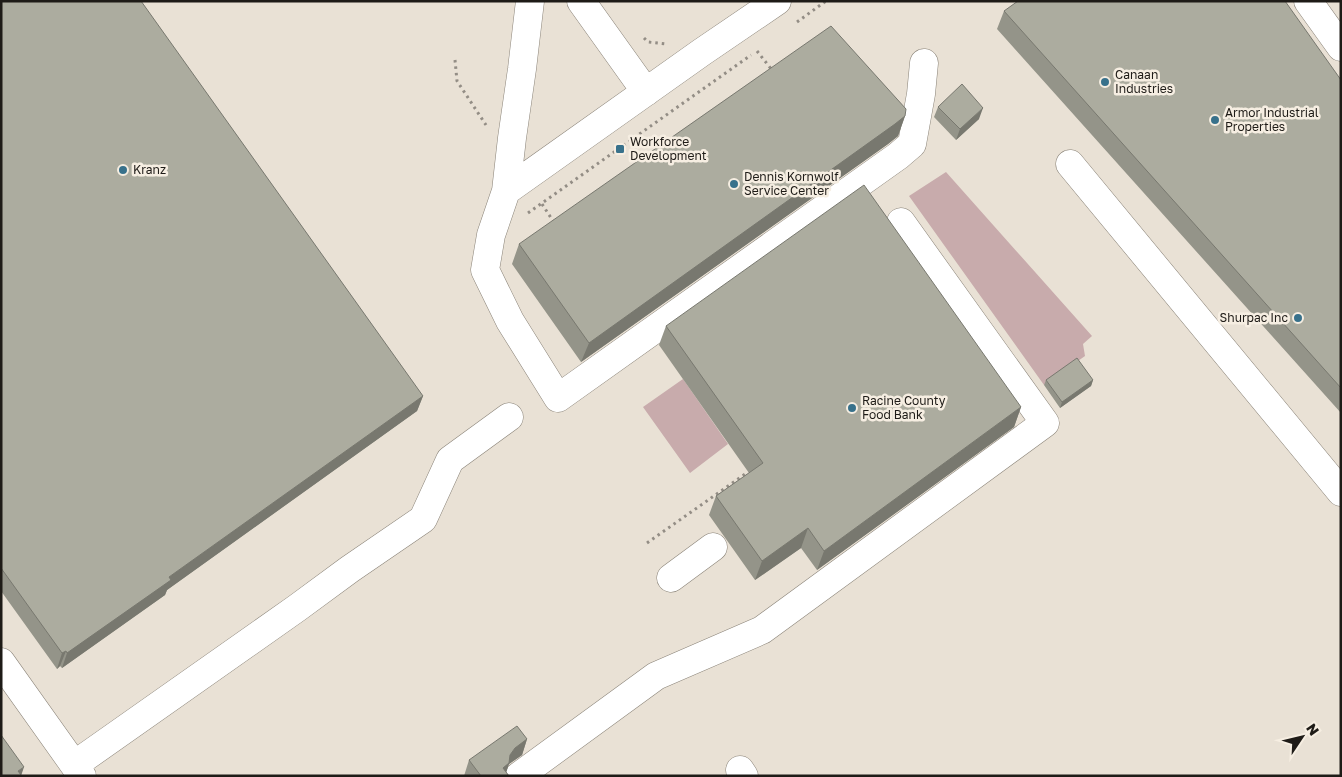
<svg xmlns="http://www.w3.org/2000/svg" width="1342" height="777" font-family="'Golos Text',sans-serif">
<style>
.green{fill:#c8abac}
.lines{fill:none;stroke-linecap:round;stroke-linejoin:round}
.minor-casing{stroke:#8a8378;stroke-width:29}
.path{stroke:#938d85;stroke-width:3;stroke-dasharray:2.5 4;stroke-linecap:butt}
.minor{stroke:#fff;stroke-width:28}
.wall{fill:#949489}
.shaded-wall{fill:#78786f}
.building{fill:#acac9f;stroke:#78786f}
.poi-dot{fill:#38718b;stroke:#f6eee2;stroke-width:2}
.labels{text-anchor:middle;stroke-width:5;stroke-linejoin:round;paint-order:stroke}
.poi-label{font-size:12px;fill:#1e1b17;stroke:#f6eee2;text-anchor:start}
</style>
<rect width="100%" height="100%" fill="#e9e1d5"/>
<!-- green -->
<path class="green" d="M946,172L1092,336L1083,344L1085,356L1044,385L909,196Z
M683,379L728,444L690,473L643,407Z"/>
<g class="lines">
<!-- minor casing -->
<g class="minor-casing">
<path id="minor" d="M530,1L522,69L512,138L506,191L491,235L485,270L510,321L558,398L898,156L912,144L921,94L924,63
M581,1L646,92
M1308,1L1341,47
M1070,164L1341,492
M506,191L702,52L777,1
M671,578L713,547
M1,662L82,776
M74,765L297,608L350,569L423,519L450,460L509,417
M740,770L744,776
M519,776L656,676L762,630L1045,423L901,222"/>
</g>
<!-- path -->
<path class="path" d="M797,22L826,1
M644,38L648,42L666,44
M757,51L772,70
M455,60L457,81L486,125
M542,204L555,224
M528,213L751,55
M647,543L748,472"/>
<!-- minor -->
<use href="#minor" class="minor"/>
</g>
<!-- wall -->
<path class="wall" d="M1,1L423,396L417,411L167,590L165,595L62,668L60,666L57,669L1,591Z
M1004,11L1341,80V413L997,29Z
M938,107L979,119L956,140L934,117Z
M905,116L898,136L888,144L581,362L512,264L519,244Z
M666,326L1021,407L1014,427L817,570L801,548L755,580L709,515L716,496L749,473L659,345Z
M1046,380H1093L1091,386L1060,408L1044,385Z
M527,739L522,755L509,764L506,772L509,776H464L469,760Z"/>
<!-- shaded-wall -->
<path class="shaded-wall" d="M983,108L979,119L956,140L960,129Z
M905,116L898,136L888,144L581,362L589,343Z
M1093,380L1091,386L1060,408L1062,402Z
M423,396L417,411L167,590L165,595L62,668L67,653L169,577Z
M1021,407L1014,427L817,570L824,551Z
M808,528L801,548L755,580L762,561Z
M66,651L60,666L57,669L62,653Z
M527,739L522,755L509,764L505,776L503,768L510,755L515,748Z
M24,767L21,776H16L18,771Z"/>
<!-- building -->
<path class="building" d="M1,1H141L423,396L169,577L171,580L67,653L66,651L62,653L1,568Z
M1018,1H1285L1341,80V388L1004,11Z
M831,26L906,109L905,116L895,124L589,343L519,244Z
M962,84L983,108L960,129L938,107Z
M864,185L1021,407L824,551L808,528L762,561L716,496L763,463L666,326Z
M1077,358L1093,380L1062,402L1046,380Z
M517,726L527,739L515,748L510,755L509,763L503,768L509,776H481L469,760Z
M1,735L24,767L18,771L21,775L19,776H1Z"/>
<!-- markers -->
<g class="poi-dot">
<circle cx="1105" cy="82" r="5"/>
<circle cx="1215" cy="120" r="5"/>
<rect x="615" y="144" width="10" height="10" rx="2.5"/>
<circle cx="123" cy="170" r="5"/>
<circle cx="734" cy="184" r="5"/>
<circle cx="1298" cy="318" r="5"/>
<circle cx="852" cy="408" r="5"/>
</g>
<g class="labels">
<!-- poi labels -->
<g class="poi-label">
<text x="1115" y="79">Canaan<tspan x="1115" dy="14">Industries</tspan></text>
<text x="1225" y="117">Armor Industrial<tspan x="1225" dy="14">Properties</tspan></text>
<text x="630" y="146">Workforce<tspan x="630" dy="14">Development</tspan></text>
<text x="133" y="174">Kranz</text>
<text x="744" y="181">Dennis Kornwolf<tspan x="744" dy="14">Service Center</tspan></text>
<text x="1288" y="322" text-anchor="end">Shurpac Inc</text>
<text x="862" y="405">Racine County<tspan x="862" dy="14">Food Bank</tspan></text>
</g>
</g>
<!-- border -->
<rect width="1342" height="777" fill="none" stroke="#1e1b17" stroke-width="5"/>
<!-- north arrow -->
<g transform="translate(1302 737) rotate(55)" stroke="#f6eee2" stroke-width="4" paint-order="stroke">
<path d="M0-4L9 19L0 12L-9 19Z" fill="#1e1b17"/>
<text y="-8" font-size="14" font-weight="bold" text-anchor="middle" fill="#1e1b17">N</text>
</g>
</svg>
